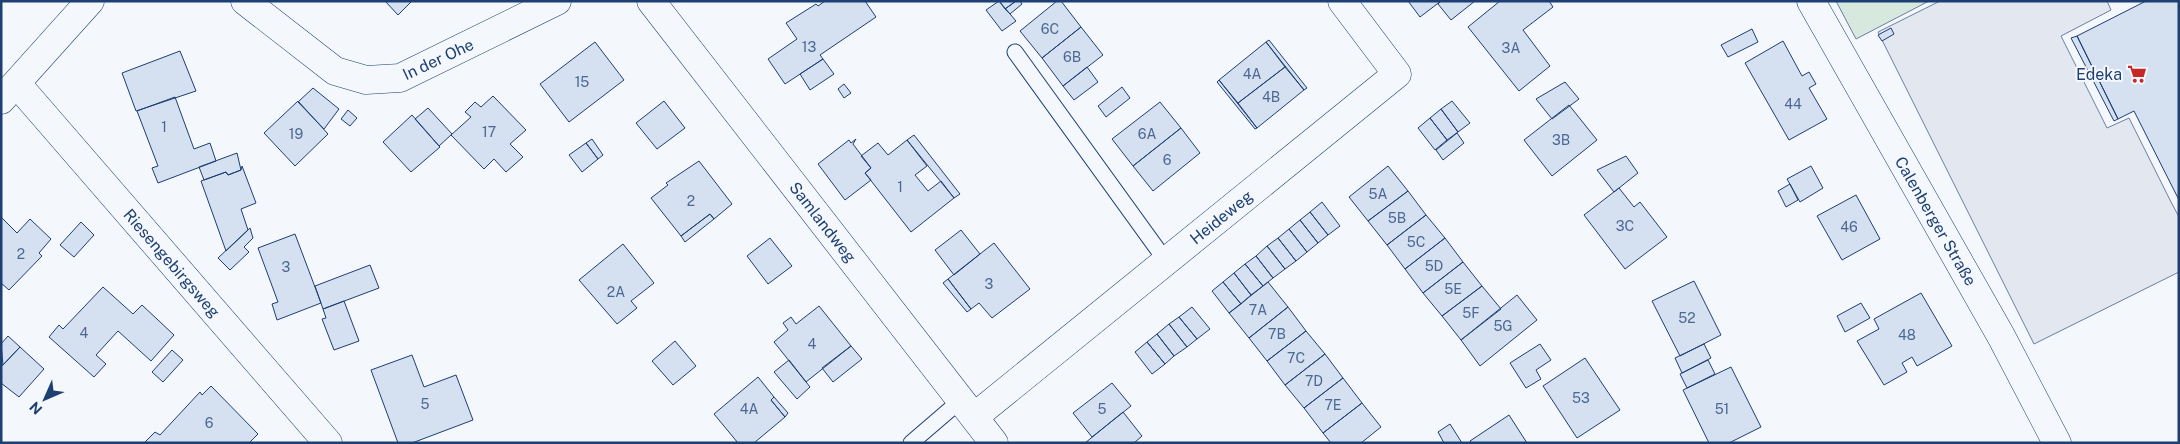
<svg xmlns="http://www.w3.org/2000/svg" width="2180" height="444" font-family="'Public Sans',sans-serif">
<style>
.green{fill:#d7e8df;stroke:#687fa3}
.parking{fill:#e3e8f0;stroke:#687fa3}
.building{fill:#d5e0f0;stroke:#1d3f73}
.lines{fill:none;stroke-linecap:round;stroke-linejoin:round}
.service-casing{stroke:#1d3f73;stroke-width:17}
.minor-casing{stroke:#1d3f73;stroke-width:29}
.tertiary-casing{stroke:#1d3f73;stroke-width:29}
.service{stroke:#f4f7fb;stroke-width:15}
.minor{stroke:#f4f7fb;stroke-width:28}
.tertiary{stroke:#f4f7fb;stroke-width:28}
.labels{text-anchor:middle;stroke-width:4;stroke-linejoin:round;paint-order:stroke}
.number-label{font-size:14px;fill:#4b6792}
.street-label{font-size:16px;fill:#1d3f73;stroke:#f4f7fb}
.poi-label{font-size:16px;fill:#1d3f73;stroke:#f4f7fb;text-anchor:end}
</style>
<rect width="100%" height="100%" fill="#f4f7fb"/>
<!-- green -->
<path class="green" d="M1836,1H1929L1856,39Z"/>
<!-- parking -->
<path class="parking" d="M1940,1H2107L2111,10L2061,36L2107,128L2129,118L2170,200L2179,217V272L2034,344L1878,32Z"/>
<!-- building -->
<path class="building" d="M385,1H412L398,15Z
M825,1H865L876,17L820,55L823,59L785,84L768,59L797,39L786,23L816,4L818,6Z
M999,1H1016L1005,9Z
M999,1L1016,21L1002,31L986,10Z
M1016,1H1020L1022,4L1010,14L1005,9Z
M1057,1H1061L1081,27L1042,58L1020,31Z
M1408,1H1441L1420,17Z
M1441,1H1475L1451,20L1438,4Z
M1500,1H1549L1553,7L1523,30L1550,66L1519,91L1468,27Z
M2146,1H2179V200L2134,111L2118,119L2077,36Z
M1081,27L1103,55L1063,86L1042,58Z
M1891,28L1894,34L1882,41L1878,35Z
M1752,29L1758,42L1728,57L1721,45Z
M2077,36L2118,119L2114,121L2071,38Z
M1269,40L1307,88L1304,90L1266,42Z
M1783,41L1802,76L1809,72L1816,84L1809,88L1827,119L1789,140L1745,63Z
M595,42L624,80L569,122L540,84Z
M1266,42L1285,67L1238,103L1219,80Z
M180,51L196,91L136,111L122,73Z
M823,59L834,74L810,90L800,74Z
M1087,67L1098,82L1074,100L1063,86Z
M1285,67L1304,90L1257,128L1238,103Z
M1219,80L1257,128L1255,129L1217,82Z
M1565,82L1579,99L1552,119L1536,99Z
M844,84L851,93L844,98L838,89Z
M1122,87L1130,98L1106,117L1098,106Z
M313,88L339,109L324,129L298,102Z
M493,96L526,130L510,144L523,157L506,172L494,159L484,169L451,135L471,117L465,112L475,102L481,107Z
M175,97L194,149L210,143L216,161L158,183L152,168L158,166L137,111Z
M298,101L328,134L295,166L264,133Z
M664,101L685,128L657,149L636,123Z
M1452,101L1470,123L1458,132L1441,109Z
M1160,102L1181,128L1133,166L1112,139Z
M1569,105L1597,140L1552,176L1524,140Z
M428,108L452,134L439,146L415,119Z
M1441,109L1458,132L1447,140L1430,118Z
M348,110L357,118L350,126L341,119Z
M412,115L440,147L411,172L383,142Z
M1430,118L1447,140L1435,150L1418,128Z
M1181,128L1200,153L1153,191L1133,166Z
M1457,133L1464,143L1443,160L1436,150Z
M914,135L960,194L954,198L907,140Z
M592,139L603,155L598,159L586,143Z
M856,139L853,144L871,168L865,173L871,180L845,200L818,164L849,140L851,143Z
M907,140L927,166L915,175L928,191L941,181L954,198L911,232L865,173L871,168L861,156L878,143L888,155Z
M586,143L598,159L582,172L569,155Z
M237,153L241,170L228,175L226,172L204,180L199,167Z
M1626,156L1638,173L1614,192L1597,170Z
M699,161L732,204L714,219L710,214L681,236L651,198L668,185L666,183Z
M242,166L256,203L241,209L248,230L226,251L201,181L226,172L228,175L241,170Z
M1388,166L1408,191L1368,221L1349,197Z
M1811,166L1823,188L1800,202L1787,179Z
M1790,184L1798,200L1786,207L1778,191Z
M1619,188L1634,207L1640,202L1667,237L1625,269L1584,215Z
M1408,191L1426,215L1387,245L1368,221Z
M1856,195L1880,239L1842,260L1817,216Z
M1322,202L1340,226L1328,235L1310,212Z
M1310,212L1328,235L1318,243L1300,220Z
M710,214L714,219L685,242L681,236Z
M1426,215L1445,238L1405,269L1387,245Z
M1,217L17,233L30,219L51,239L39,253L42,256L9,290L1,283Z
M1300,220L1318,243L1307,252L1289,229Z
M81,222L94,235L74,257L60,245Z
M250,228L253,238L244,247L249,252L230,270L218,258Z
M1289,229L1307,252L1296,261L1278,238Z
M961,230L980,254L954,275L935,250Z
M295,234L321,303L277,320L272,304L278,302L258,248Z
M770,238L792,266L768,284L747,256Z
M1278,238L1296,261L1285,269L1267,246Z
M1445,238L1463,262L1423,293L1405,269Z
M994,243L1030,289L992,318L979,303L971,309L948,279Z
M623,244L654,283L631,301L637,308L617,324L579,280Z
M1267,246L1285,269L1273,278L1256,256Z
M1256,256L1273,278L1263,286L1245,264Z
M1463,262L1482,286L1442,316L1423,293Z
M1245,264L1263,286L1251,295L1234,273Z
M370,265L379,288L323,309L315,286Z
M1234,273L1251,295L1241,304L1223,282Z
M948,279L971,309L967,312L943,283Z
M1694,281L1721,335L1680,356L1652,301Z
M1223,282L1241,304L1229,313L1212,291Z
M1268,282L1288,307L1249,338L1229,313Z
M1482,286L1501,309L1461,340L1442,316Z
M103,287L133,314L142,305L174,335L151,361L118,331L96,355L106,364L94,377L49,337L59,325L63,329Z
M1921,293L1952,346L1917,366L1912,357L1902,363L1907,372L1884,385L1857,341L1879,329L1874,319Z
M1517,295L1537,320L1480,366L1461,340Z
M344,301L359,341L334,350L322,319L326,318L323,309Z
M1861,303L1870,318L1845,332L1837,316Z
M819,306L851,346L806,382L774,342L788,330L783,323L791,317L796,324Z
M1192,307L1210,329L1197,339L1179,317Z
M1288,307L1306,331L1267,361L1249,338Z
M1179,317L1197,339L1187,347L1169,324Z
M1169,324L1187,347L1174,356L1157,334Z
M1306,331L1325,354L1285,385L1267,361Z
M1157,334L1174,356L1165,364L1147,342Z
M8,336L20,347L3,365L1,344Z
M675,341L696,366L673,385L652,361Z
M1147,342L1165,364L1152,374L1135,352Z
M1540,344L1551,360L1536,370L1541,379L1526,388L1510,363Z
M1704,344L1711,358L1682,373L1675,358Z
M851,346L862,359L833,382L822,368Z
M20,347L44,369L19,397L1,383V367Z
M172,350L183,360L163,382L152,372Z
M1325,354L1343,378L1304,408L1285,385Z
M412,355L424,387L456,375L473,420L412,443H398L371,370Z
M1585,358L1620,410L1577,438L1543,386Z
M789,360L810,387L797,399L774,372Z
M1708,360L1715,374L1687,388L1680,374Z
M1731,367L1761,427L1729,443H1709L1683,390Z
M758,377L774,397L771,400L785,417L754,443H738L714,414Z
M1343,378L1362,403L1323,433L1304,408Z
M1112,383L1131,406L1092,437L1073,413Z
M211,386L258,434L249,443H144L155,432L160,435L200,392L202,395Z
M774,397L788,413L785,417L771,400Z
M1362,403L1381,427L1361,443H1331L1323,433Z
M1123,412L1142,436L1134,443H1085Z
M1509,415L1527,443H1471L1470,441Z
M1450,424L1462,443H1444L1438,432Z"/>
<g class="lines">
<!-- service casing -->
<g class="service-casing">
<path id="service" d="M1015,52L1166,261
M911,443L961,400"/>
</g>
<!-- minor casing -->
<g class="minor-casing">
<path id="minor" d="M245,1L335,71L366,80L400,78L557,1
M651,1L994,443
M17,84L328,443
M1,100L90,1
M974,417L1397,74L1342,1"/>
</g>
<!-- tertiary casing -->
<g class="tertiary-casing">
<path id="tertiary" d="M1811,1L2001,336L2057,443"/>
</g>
<!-- service -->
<use href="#service" class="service"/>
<!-- minor -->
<use href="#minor" class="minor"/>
<!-- tertiary -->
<use href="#tertiary" class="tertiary"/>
</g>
<!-- icons -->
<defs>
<g id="supermarket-bare" transform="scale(1.5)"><path d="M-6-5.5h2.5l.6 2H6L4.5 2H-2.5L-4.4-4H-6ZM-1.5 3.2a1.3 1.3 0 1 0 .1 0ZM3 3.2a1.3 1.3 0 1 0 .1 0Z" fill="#c62828" stroke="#f4f7fb" stroke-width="2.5" paint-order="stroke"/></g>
</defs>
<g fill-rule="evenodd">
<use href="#supermarket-bare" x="2137" y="74"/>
</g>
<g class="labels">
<!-- number labels -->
<g class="number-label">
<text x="1050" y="34">6C</text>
<text x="809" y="52">13</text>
<text x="1511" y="53">3A</text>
<text x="1072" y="62">6B</text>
<text x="1252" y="79">4A</text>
<text x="582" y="87">15</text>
<text x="1271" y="102">4B</text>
<text x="1793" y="109">44</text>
<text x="164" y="132">1</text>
<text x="489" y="137">17</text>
<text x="296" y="139">19</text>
<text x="1147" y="139">6A</text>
<text x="1561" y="145">3B</text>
<text x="1167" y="165">6</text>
<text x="900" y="192">1</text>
<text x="1378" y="199">5A</text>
<text x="691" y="206">2</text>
<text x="1397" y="223">5B</text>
<text x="1625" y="231">3C</text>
<text x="1849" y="232">46</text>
<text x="1416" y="247">5C</text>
<text x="21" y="259">2</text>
<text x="1434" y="271">5D</text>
<text x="286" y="272">3</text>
<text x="989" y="289">3</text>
<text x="1453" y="294">5E</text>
<text x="616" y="297">2A</text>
<text x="1258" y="315">7A</text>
<text x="1471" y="318">5F</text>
<text x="1687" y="323">52</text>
<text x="1503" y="331">5G</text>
<text x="84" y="338">4</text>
<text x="1277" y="339">7B</text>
<text x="1907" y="340">48</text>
<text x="812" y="349">4</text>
<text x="1296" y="363">7C</text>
<text x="1314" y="386">7D</text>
<text x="1581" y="403">53</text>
<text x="425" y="409">5</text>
<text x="1333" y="410">7E</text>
<text x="749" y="414">4A</text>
<text x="1102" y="414">5</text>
<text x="1722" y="414">51</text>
<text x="209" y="428">6</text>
</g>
<!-- street labels -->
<g class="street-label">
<text transform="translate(438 59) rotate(-25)" y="6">In der Ohe</text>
<text transform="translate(1221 217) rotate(-39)" y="6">Heideweg</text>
<text transform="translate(1936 221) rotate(60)" y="6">Calenberger Straße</text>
<text transform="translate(823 222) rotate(52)" y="6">Samlandweg</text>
<text transform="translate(172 263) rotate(49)" y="6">Riesengebirgsweg</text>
</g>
<!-- poi labels -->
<g class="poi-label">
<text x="2122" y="80">Edeka</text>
</g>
</g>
<!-- border -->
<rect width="2180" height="444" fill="none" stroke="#1d3f73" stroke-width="5"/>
<!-- north arrow -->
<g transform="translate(45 399) rotate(225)" stroke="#f4f7fb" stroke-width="4" paint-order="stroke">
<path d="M0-4L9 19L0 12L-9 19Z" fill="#1d3f73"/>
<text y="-8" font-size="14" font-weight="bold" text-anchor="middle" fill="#1d3f73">N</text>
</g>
</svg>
